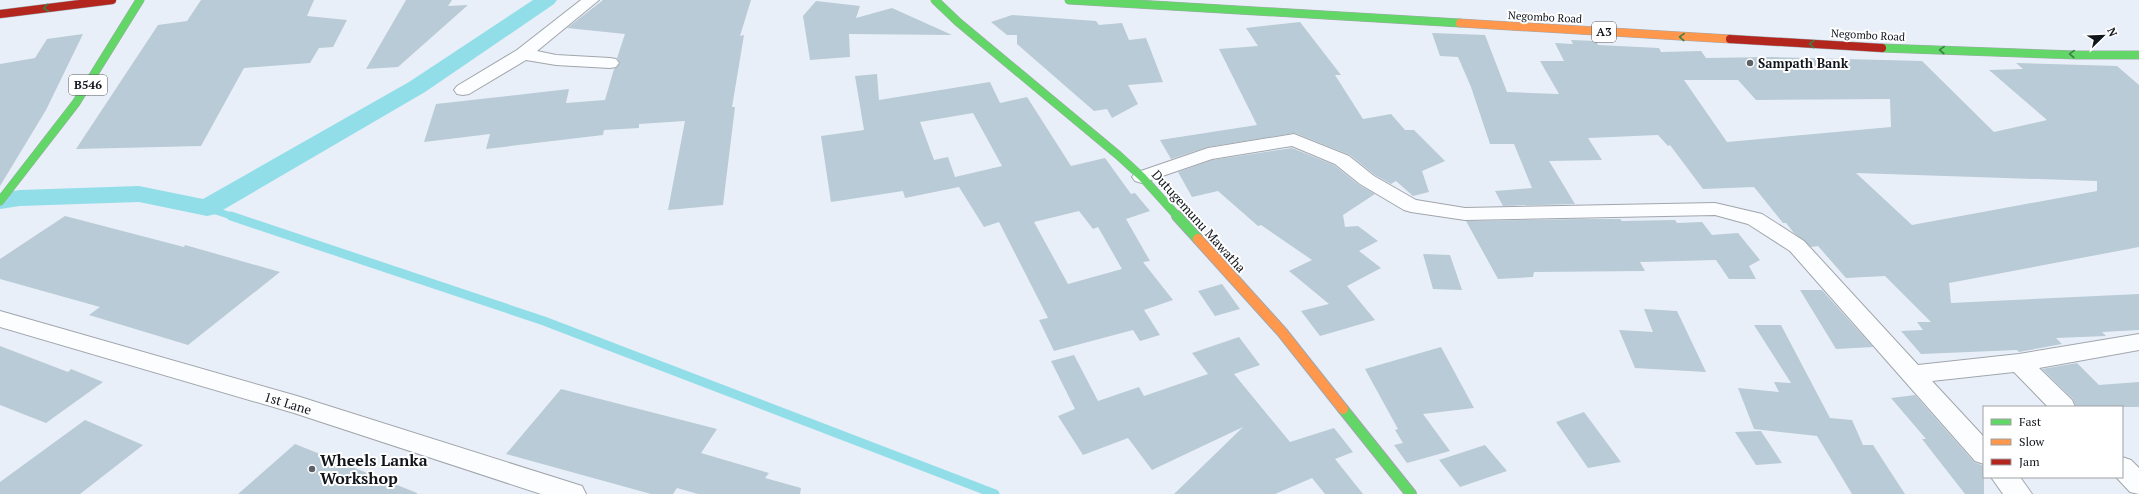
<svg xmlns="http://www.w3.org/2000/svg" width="2139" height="494" font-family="'PT Serif',serif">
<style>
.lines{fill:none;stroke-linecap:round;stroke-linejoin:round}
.stream-far1{stroke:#91dee9;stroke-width:7}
.stream{stroke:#91dee9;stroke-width:9}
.canal{fill:#91dee9;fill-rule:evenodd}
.building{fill:#b8cbd6;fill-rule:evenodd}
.street-casing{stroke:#a1a6ad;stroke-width:2}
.fast-far1-casing{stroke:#a1a6ad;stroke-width:9}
.fast-casing{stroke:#a1a6ad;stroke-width:12}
.slow-far1-casing{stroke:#a1a6ad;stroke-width:9}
.slow-casing{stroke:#a1a6ad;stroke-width:12}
.jam-casing{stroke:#a1a6ad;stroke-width:9}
.street{fill:#fcfdfe;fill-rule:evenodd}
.fast-far1{stroke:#63d668;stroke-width:8}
.fast{stroke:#63d668;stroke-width:10}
.slow-far1{stroke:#ff974d;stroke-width:8}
.slow{stroke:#ff974d;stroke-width:10}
.jam{stroke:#b3261e;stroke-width:8}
.oneway{stroke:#3e7f45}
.poi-dot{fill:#5c6168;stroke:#fff;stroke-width:1.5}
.labels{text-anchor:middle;stroke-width:4;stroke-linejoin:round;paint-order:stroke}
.far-street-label{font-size:11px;fill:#10151b;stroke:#fff}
.shield{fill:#fff;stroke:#585b5f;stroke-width:1}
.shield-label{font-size:12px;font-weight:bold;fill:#10151b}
.poi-label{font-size:13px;font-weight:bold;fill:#10151b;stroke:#fff;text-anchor:start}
.street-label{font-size:13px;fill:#10151b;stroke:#fff}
.near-poi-label{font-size:16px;font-weight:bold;fill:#10151b;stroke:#fff;text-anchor:start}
</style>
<rect width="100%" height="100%" fill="#e9eff8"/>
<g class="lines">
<!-- stream-far1 -->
<path class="stream-far1" d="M207,208L234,217"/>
<!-- stream -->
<path class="stream" d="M231,216L544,321L995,494"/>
<!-- canal -->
<path class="canal" d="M533,0H557L554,4L425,92L216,214L207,216L139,202L20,206L0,209V193L20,190L139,186L203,199L409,82Z"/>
</g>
<!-- building -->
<path class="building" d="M201,0H314L307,16L347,20L333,47L319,48L310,63L244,68L201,146L76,149L158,25L187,21Z
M406,0H452L448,6L468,5L398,67L366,69Z
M603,0H751L740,36L744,35L732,107H735L723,205L668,210L685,121L639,124V128L604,130L603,135L486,149L490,134L424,142L436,104L569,89L566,103L605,100L614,69L620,63L617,58L625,34L567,28Z
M816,1L860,6L856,18L892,8L952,35L849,34L850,57L810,60L803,16Z
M1012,15L1096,21L1099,25L1122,23L1129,40L1146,38L1163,82L1128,85L1138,104L1112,118L1107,109L1094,111L1017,44V35H1007L991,22Z
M1300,22L1341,75H1335L1363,119L1391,114L1405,130H1414L1445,161L1422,171L1429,192L1413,196L1396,181L1391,184L1375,175L1350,155L1295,133L1208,147L1171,159L1160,140L1257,125L1219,49L1258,46L1246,28Z
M1432,33L1485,35L1507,92L1559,94L1540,61H1564L1555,43L1573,44L1571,40L1596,41L1598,45L1659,48L1661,52L1701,51L1706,58L1772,57L1922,61L1994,132L2047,120L1989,70L2023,69L2016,63L2117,66L2139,85V247L1949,283L1951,303L2139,294V330L2102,332L2106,336L2056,338L2062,344L2019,352L2017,350L1921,354L1901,331L1923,330L1917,322H1931L1885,276L1846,278L1818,246L1811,247L1794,233L1786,223H1783L1754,187L1703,189L1670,145L1668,146L1658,135L1588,138L1602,160L1549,161L1575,204L1503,206L1495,191L1532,188L1514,144H1490L1471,87L1458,57L1440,56ZM1684,80H1738L1756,100L1890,99L1891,127L1727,142ZM1856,173L2097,181V191L1912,225Z
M83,34L46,110L0,186V64L35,58L47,39Z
M877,74L879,100L990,82L1000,103L1027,97L1071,166L1105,158L1131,194L1135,193L1150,211L1126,219L1150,261L1143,262L1173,300L1144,310L1160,335L1140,341L1133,330L1054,351L1039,320L1048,318L999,222L984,227L959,187L905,198L903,191L831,202L821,136L864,130L855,76ZM973,113L1002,166L955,177L948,157L934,160L920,122ZM1079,211L1093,229L1098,227L1122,269L1068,284L1034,222Z
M1292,148L1334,165L1359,185L1375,194L1343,215L1345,227L1358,226L1378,241L1359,251L1381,268L1347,286L1375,320L1320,336L1301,311L1329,304L1289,271L1312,260L1261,225L1258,226L1218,191L1192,197L1178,172L1212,160Z
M65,216L184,247L185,245L280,272L188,345L89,315L100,307L0,279V259Z
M1583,219H1620L1622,221L1675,220L1677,223L1702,222L1712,235L1738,233L1760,260L1749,266L1756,279H1729L1716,260L1640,262L1645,271L1534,272L1533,277L1498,279L1466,221Z
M1423,254L1450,255L1462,290L1433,289Z
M1222,284L1240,309L1215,316L1198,291Z
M1800,290H1822L1873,347L1836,349Z
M1644,309L1677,311L1706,372L1635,368L1619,330L1653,332Z
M1754,325H1781L1830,418L1852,420L1863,445H1873L1905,494H1852L1817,436L1754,429L1738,388L1779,392L1774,382L1791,383Z
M1239,337L1260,365L1234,374L1290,442L1334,428L1353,452L1335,459L1363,494H1325L1312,478L1275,494H1174L1243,427L1152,470L1128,438L1083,455L1058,416L1075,409L1051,361L1074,355L1098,401L1139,387L1144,396L1208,374L1192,353Z
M0,346L68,372L71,369L103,382L46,423L0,405Z
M1441,347L1474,408L1423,414L1450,451L1407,463L1394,445L1403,443L1395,430L1398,429L1365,369Z
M2077,363L2099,385L2139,382V407H2076L2073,399L2042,369Z
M561,389L717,429L701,453L769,473L765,478L801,488L800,494H698L677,488L673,494H651L506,454Z
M1915,395L1974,462L1984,466V494H1965L1922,439H1926L1891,398Z
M1584,412L1621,462L1588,468L1556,422Z
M85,420L143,445L80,494H0V482Z
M1761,431L1782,463L1756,465L1735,432Z
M295,444L417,493V494H238Z
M1485,445L1507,471L1460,487L1439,460Z"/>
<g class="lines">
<!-- street casing -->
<g class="street-casing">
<path id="street" d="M581,0H599L537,51L556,55L610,58L616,59L619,63L616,67L610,68L556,65L526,60L469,94L463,95L457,94L454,90L457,86L517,50Z
M1294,134L1349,156L1374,176L1416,200L1465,208L1715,203L1762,214L1804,241L1918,365L2019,354L2139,334V350L2039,368L2072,400L2075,407H2048L2014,372L1932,381L1984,437V464L1975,461L1790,251L1748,224L1715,215L1465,220L1411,212L1404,210L1360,184L1335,164L1292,146L1212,159L1142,183L1135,181L1132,177L1135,173L1208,148Z
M0,311L297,396L582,486L586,494H541L294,413L0,327Z
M2122,457L2131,460L2139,468V494L2130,492L2116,477H2122Z
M1991,477H2020L2032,494H2003Z"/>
</g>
<!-- fast-far1 casing -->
<g class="fast-far1-casing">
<path id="fast-far1" d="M935,0L958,22L1118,155L1142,177L1178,217
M1069,0L1460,23
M1882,48L2077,55H2139
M0,201L76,103L140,0"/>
</g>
<!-- fast casing -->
<g class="fast-casing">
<path id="fast" d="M1177,216L1198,239
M1343,409L1411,494"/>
</g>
<!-- slow-far1 casing -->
<g class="slow-far1-casing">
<path id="slow-far1" d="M1460,23L1730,39"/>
</g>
<!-- slow casing -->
<g class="slow-casing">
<path id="slow" d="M1198,239L1282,332L1343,409"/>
</g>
<!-- jam casing -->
<g class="jam-casing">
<path id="jam" d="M0,14L112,0
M1730,39L1882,48"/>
</g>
<!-- street -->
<use href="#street" class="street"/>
<!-- fast-far1 -->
<use href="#fast-far1" class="fast-far1"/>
<!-- fast -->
<use href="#fast" class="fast"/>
<!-- slow-far1 -->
<use href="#slow-far1" class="slow-far1"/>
<!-- slow -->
<use href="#slow" class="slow"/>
<!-- jam -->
<use href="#jam" class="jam"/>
</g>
<!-- one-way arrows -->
<defs><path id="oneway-chevron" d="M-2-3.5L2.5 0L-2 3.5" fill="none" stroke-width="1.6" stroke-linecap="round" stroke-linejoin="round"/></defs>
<g class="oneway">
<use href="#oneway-chevron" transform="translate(46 8) rotate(173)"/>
<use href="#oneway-chevron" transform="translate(1682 37) rotate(-177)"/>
<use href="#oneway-chevron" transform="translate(1812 44) rotate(-177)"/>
<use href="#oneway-chevron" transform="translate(1942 50) rotate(-178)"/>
<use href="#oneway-chevron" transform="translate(2072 54) rotate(-178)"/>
</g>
<!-- markers -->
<g class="poi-dot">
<circle cx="1750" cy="63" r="4"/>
<circle cx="312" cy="469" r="4"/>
</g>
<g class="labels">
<!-- far-street labels -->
<g class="far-street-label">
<text transform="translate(1545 17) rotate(3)" y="4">Negombo Road</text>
<text transform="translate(1868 35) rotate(3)" y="4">Negombo Road</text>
</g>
<!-- shield labels -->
<g class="shield">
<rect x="1592" y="22" width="24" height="20" rx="3"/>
<rect x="69" y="75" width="38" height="20" rx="3"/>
</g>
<g class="shield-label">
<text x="1604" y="36">A3</text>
<text x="88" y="89">B546</text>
</g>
<!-- poi labels -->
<g class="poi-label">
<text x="1758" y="68">Sampath Bank</text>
</g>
<!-- street labels -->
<g class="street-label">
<text transform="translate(1199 221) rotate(48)" y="5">Dutugemunu Mawatha</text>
<text transform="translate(288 403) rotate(17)" y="5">1st Lane</text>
</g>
<!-- near-poi labels -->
<g class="near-poi-label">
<text x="320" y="466">Wheels Lanka<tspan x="320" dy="18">Workshop</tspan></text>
</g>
</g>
<!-- legend -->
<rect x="1983" y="406" width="140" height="72" fill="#ffffff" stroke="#9fa1a4"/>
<rect x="1991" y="419" width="20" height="6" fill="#63d668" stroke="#9fa1a4"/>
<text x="2019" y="426" font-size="12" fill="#10151b">Fast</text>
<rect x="1991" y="439" width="20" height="6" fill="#ff974d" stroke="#9fa1a4"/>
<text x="2019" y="446" font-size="12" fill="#10151b">Slow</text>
<rect x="1991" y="459" width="20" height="6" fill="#b3261e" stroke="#9fa1a4"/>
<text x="2019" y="466" font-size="12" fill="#10151b">Jam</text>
<!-- north arrow -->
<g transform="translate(2103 36) rotate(67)" stroke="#ffffff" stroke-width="3" paint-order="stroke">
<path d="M0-3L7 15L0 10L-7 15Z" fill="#10151b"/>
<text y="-6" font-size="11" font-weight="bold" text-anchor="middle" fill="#10151b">N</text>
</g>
</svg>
